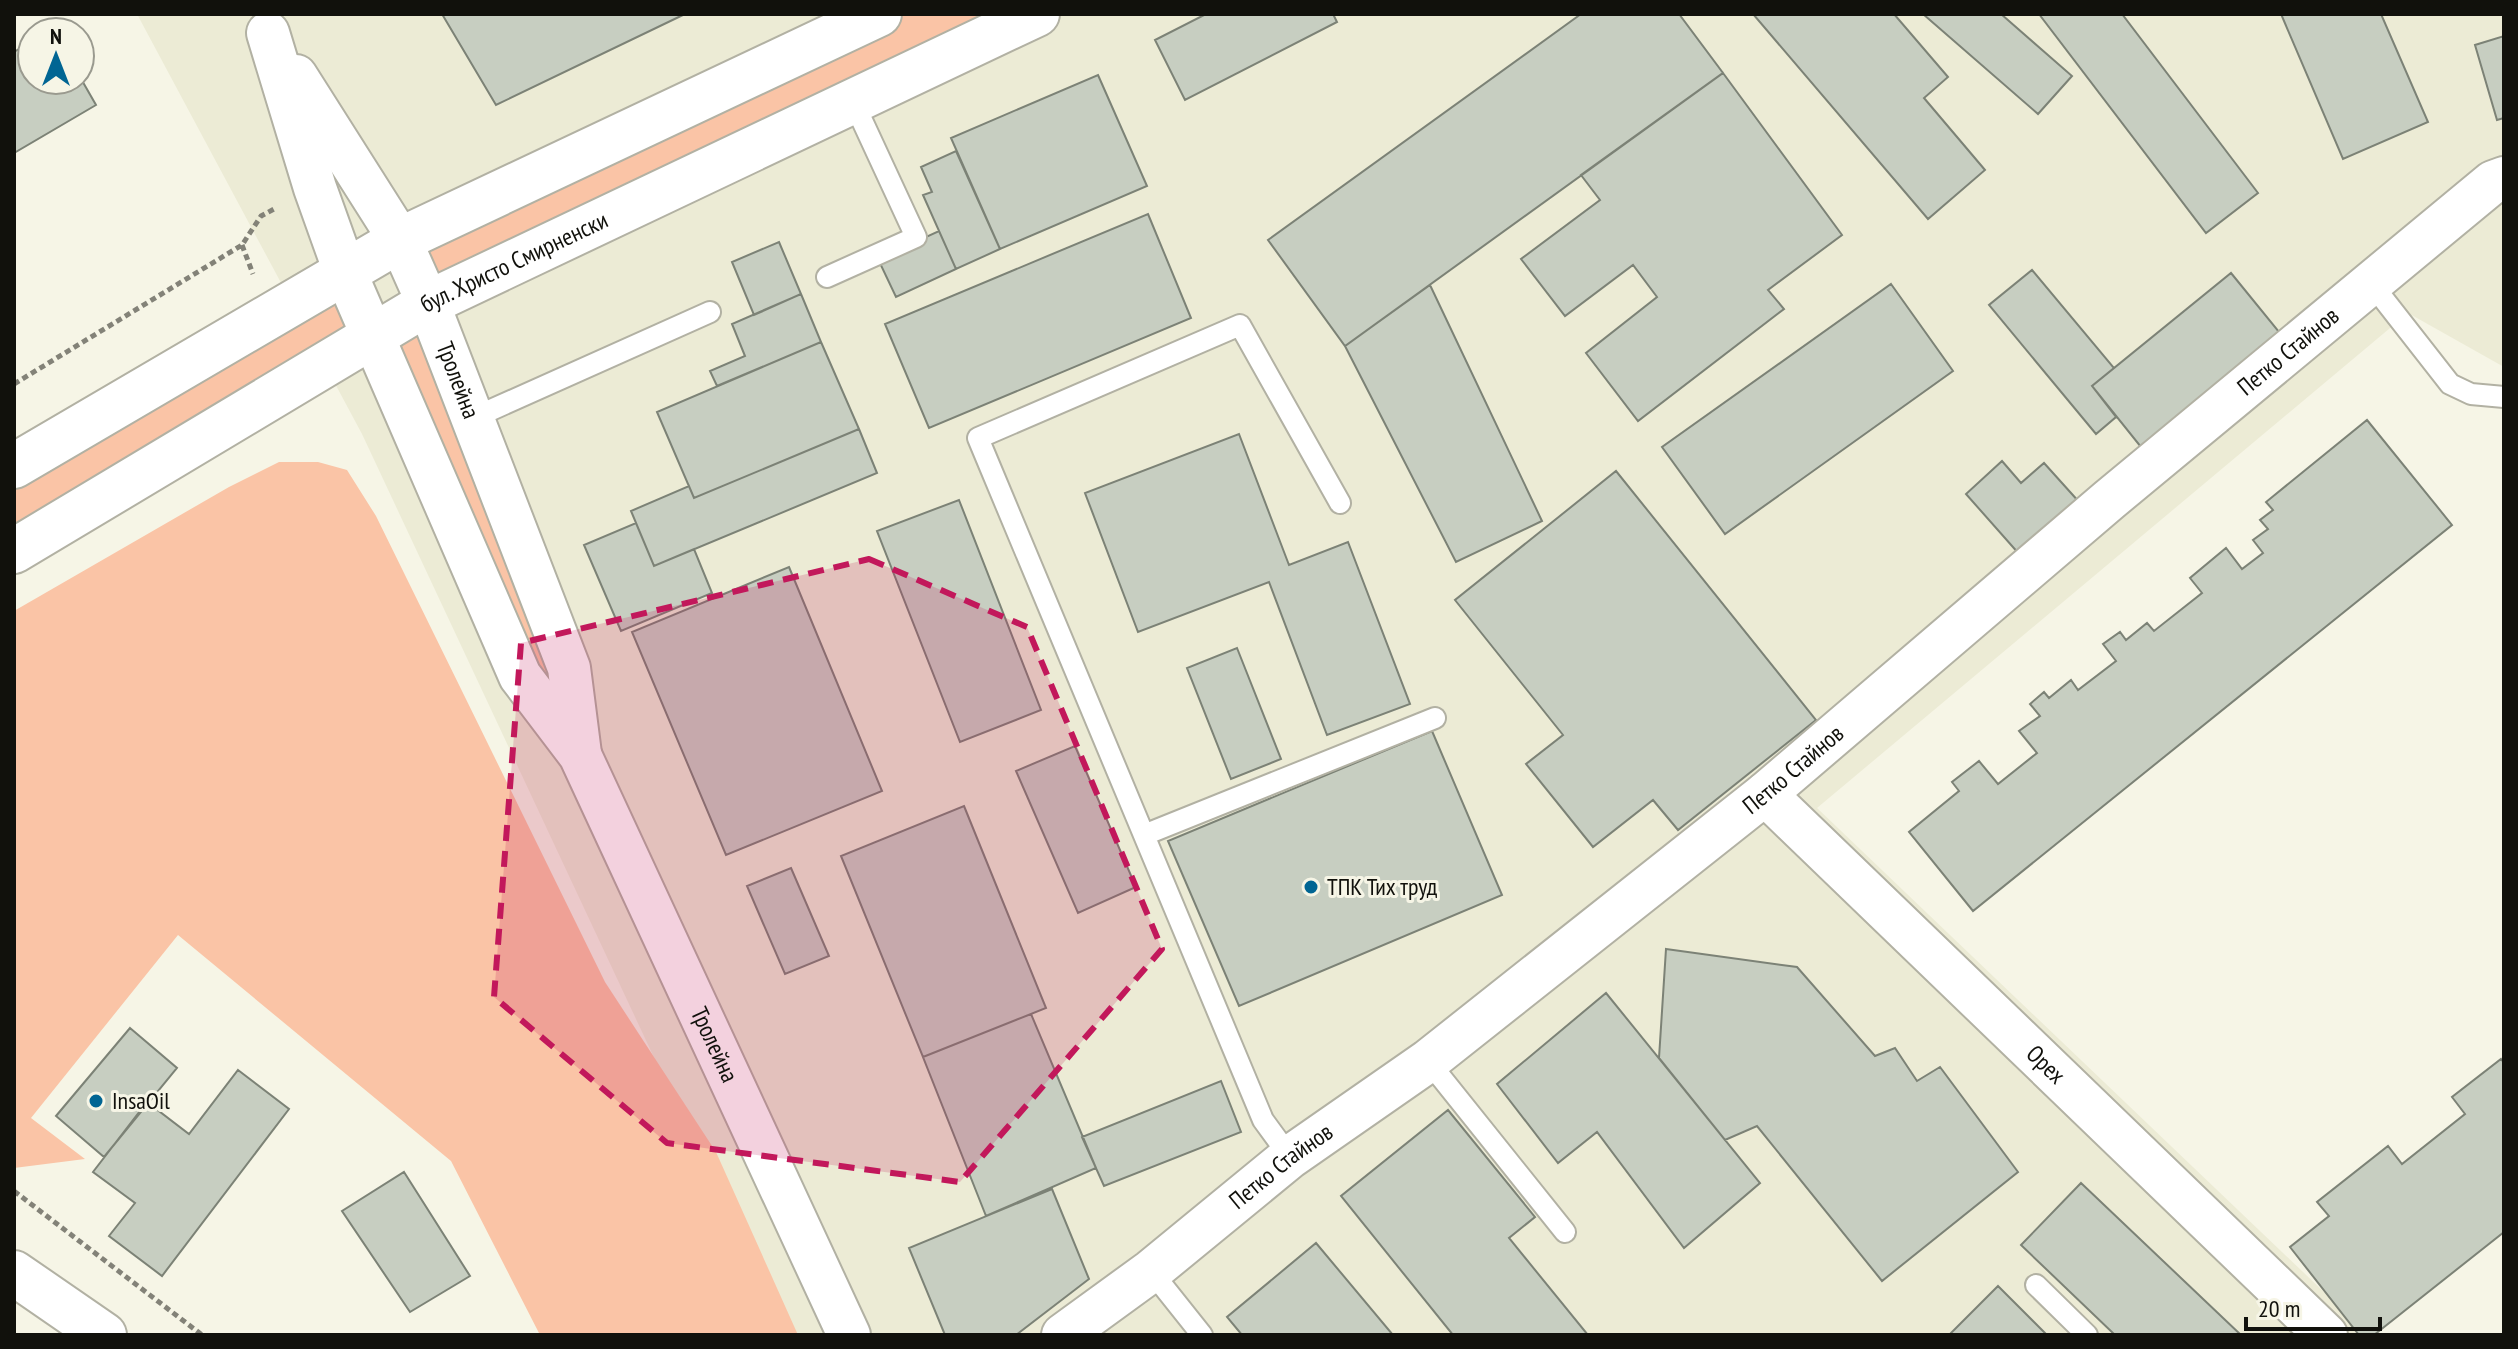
<svg xmlns="http://www.w3.org/2000/svg" width="2518" height="1349" font-family="'PT Sans Narrow',sans-serif">
<style>
.built{fill:#ecebd5}
.green{fill:#fac4a6}
.building{fill:#c7cec1;stroke:#7c8276;stroke-width:2}
.lines{fill:none;stroke-linecap:round;stroke-linejoin:round}
.service-casing{stroke:#b2b1a3;stroke-width:24}
.minor-casing{stroke:#b2b1a3;stroke-width:46}
.secondary-casing{stroke:#b2b1a3;stroke-width:48}
.primary-casing{stroke:#b2b1a3;stroke-width:48}
.path{stroke:#838278;stroke-width:5;stroke-dasharray:6 4;stroke-linecap:butt}
.service{stroke:#fff;stroke-width:20}
.minor{stroke:#fff;stroke-width:42}
.secondary{stroke:#fff;stroke-width:44}
.primary{stroke:#fff;stroke-width:44}
.marked{fill:#c2185b;fill-opacity:0.2;stroke:#c2185b;stroke-width:6;stroke-dasharray:16 10;stroke-linejoin:round}
.poi-dot{fill:#006593;stroke:#f6f5e6;stroke-width:3}
.labels{text-anchor:middle;stroke-width:6;stroke-linejoin:round;paint-order:stroke}
.street-label{font-size:24px;fill:#11110c;stroke:#f6f5e6}
.poi-label{font-size:24px;fill:#11110c;stroke:#f6f5e6;text-anchor:start}
</style>
<rect width="100%" height="100%" fill="#f6f5e6"/>
<!-- built -->
<path class="built" d="M137,14H2504V367L2408,313L1817,808L2369,1335H784L362,434Z"/>
<!-- green -->
<path class="green" d="M879,14H1037L428,303L569,668L570,741L375,337L14,551V466L345,272L374,336L428,302L400,240Z
M279,462H318L347,470L376,516L605,982L716,1152L798,1335H540L451,1161L178,935L31,1118L85,1159L14,1168V611L229,487Z"/>
<!-- building -->
<path class="building" d="M442,14H685L496,105Z
M1206,14H1333L1337,22L1185,100L1155,40Z
M1581,14H1679L1723,73L1345,346L1268,240Z
M1753,14H1894L1948,77L1924,98L1985,170L1928,219Z
M1923,14H2001L2072,76L2038,114Z
M2039,14H2122L2258,193L2206,233Z
M2281,14H2381L2428,122L2343,159Z
M2504,36V118L2497,120L2475,45Z
M32,41V80H80V77L96,105L14,153V52Z
M1723,73L1842,235L1768,290L1784,309L1638,421L1586,353L1657,297L1633,265L1565,316L1521,259L1600,200L1581,175Z
M1098,75L1147,186L1000,249L951,138Z
M956,151L1000,249L956,269L923,195L932,192L921,167Z
M1148,214L1191,318L929,428L885,324Z
M939,231L956,269L896,297L878,259Z
M779,242L801,294L754,315L732,262Z
M2032,270L2114,368L2092,386L2116,417L2096,434L1989,305Z
M2231,273L2284,338L2145,452L2092,386Z
M1891,284L1953,371L1725,534L1662,447Z
M1430,285L1542,521L1456,562L1345,346Z
M801,294L821,342L717,386L710,371L745,356L732,324Z
M821,342L859,429L694,498L657,412Z
M2367,420L2452,525L1973,911L1909,832L1959,791L1952,782L1979,761L1998,784L2037,753L2019,731L2040,716L2030,704L2044,692L2049,698L2071,680L2078,690L2116,661L2103,644L2120,632L2126,640L2147,623L2154,631L2202,593L2190,578L2226,548L2242,569L2263,553L2253,540L2268,529L2260,520L2273,510L2266,502Z
M859,429L877,473L654,566L631,511L689,486L694,498Z
M1239,434L1289,565L1348,542L1410,704L1327,735L1269,582L1138,632L1085,493Z
M2002,461L2021,483L2044,463L2080,503L2020,555L1966,494Z
M1616,471L1816,720L1678,830L1653,800L1593,847L1526,764L1563,735L1455,600Z
M959,500L1041,710L960,742L877,531Z
M636,523L654,566L694,549L712,593L621,631L584,545Z
M789,567L882,791L726,855L632,632Z
M1237,648L1281,759L1231,779L1187,668Z
M1432,731L1502,895L1239,1006L1168,841Z
M1075,746L1136,887L1078,913L1016,771Z
M964,806L1046,1008L923,1057L841,856Z
M791,868L829,956L785,974L747,886Z
M1666,949L1797,967L1875,1056L1895,1048L1917,1081L1940,1067L2018,1172L1882,1281L1757,1126L1725,1140L1659,1058Z
M1606,993L1760,1183L1684,1248L1597,1132L1558,1163L1497,1084Z
M1031,1014L1096,1168L986,1216L923,1057Z
M130,1028L177,1068L104,1157L56,1116Z
M2501,1059L2504,1063V1232L2374,1335H2359L2290,1247L2329,1216L2317,1202L2388,1146L2402,1164L2465,1114L2452,1097Z
M238,1070L289,1109L162,1276L109,1236L135,1203L93,1172L147,1102L189,1134Z
M1221,1081L1241,1132L1104,1186L1082,1137Z
M1448,1110L1535,1217L1509,1238L1588,1335H1453L1341,1196Z
M404,1172L470,1276L410,1312L342,1211Z
M2081,1183L2241,1335H2115L2021,1245Z
M1052,1189L1089,1279L1016,1335H945L909,1248Z
M1316,1243L1393,1335H1242L1227,1317Z
M1998,1286L2047,1335H1949Z"/>
<g class="lines">
<!-- service casing -->
<g class="service-casing">
<path id="service" d="M827,277L916,237L853,101
M2371,283L2450,384L2471,394L2504,397
M473,418L710,312
M1144,835L1435,718
M1428,1061L1565,1232
M1290,1157L1263,1120L978,438L1240,325L1340,503
M1151,1271L1202,1335
M2036,1285L2087,1335"/>
</g>
<!-- minor casing -->
<g class="minor-casing">
<g id="minor">
<path id="s1" d="M268,33L315,188L345,272L520,676L580,755L849,1335"/>
<path id="s2" d="M296,76L400,240L428,303L569,668L580,754"/>
<path id="s3" d="M1765,794L2326,1335"/>
<path id="s4" d="M1063,1335L1151,1271L1290,1157L1428,1061L1765,794L2109,500L2493,182L2504,178"/>
</g>
</g>
<!-- secondary casing -->
<g class="secondary-casing">
<path id="secondary" d="M14,1273L104,1335"/>
</g>
<!-- primary casing -->
<g class="primary-casing">
<g id="primary">
<path d="M14,466L400,240L879,14"/>
<path id="s5" d="M14,551L428,303L1037,14"/>
</g>
</g>
<!-- path -->
<path class="path" d="M242,245L253,274
M14,384L242,245L261,216L276,208
M14,1191L202,1335"/>
<!-- service -->
<use href="#service" class="service"/>
<!-- minor -->
<use href="#minor" class="minor"/>
<!-- secondary -->
<use href="#secondary" class="secondary"/>
<!-- primary -->
<use href="#primary" class="primary"/>
</g>
<!-- marked area -->
<path class="marked" d="M869,559L1027,627L1162,949L960,1182L667,1143L494,997L521,643Z"/>
<!-- markers -->
<g class="poi-dot">
<circle cx="1311" cy="887" r="8"/>
<circle cx="96" cy="1101" r="8"/>
</g>
<g class="labels">
<!-- street labels -->
<g class="street-label">
<text dy="8" stroke="none"><textPath href="#s5" startOffset="578">бул. Христо Смирненски</textPath></text>
<text dy="8" stroke="none"><textPath href="#s4" startOffset="1572">Петко Стайнов</textPath></text>
<text dy="8" stroke="none"><textPath href="#s2" startOffset="346">Тролейна</textPath></text>
<text dy="8" stroke="none"><textPath href="#s4" startOffset="924">Петко Стайнов</textPath></text>
<text dy="8" stroke="none"><textPath href="#s1" startOffset="1110">Тролейна</textPath></text>
<text dy="8" stroke="none"><textPath href="#s3" startOffset="390">Орех</textPath></text>
<text dy="8" stroke="none"><textPath href="#s4" startOffset="276">Петко Стайнов</textPath></text>
</g>
<!-- poi labels -->
<g class="poi-label">
<text x="1327" y="895">ТПК Тих труд</text>
<text x="112" y="1109">InsaOil</text>
</g>
</g>
<!-- border -->
<rect width="2518" height="1349" fill="none" stroke="#11110c" stroke-width="32"/>
<!-- north arrow -->
<g transform="translate(56 56)"><circle r="38" fill="#f6f5e6" stroke="#9a9a8f" stroke-width="2"/>
<path d="M0-6L14 30L0 20L-14 30Z" fill="#006593"/>
<text y="-12" font-size="22" font-weight="bold" text-anchor="middle" fill="#11110c">N</text>
</g>
<!-- scale -->
<path d="M2246 1317v12h134v-12" fill="none" stroke="#11110c" stroke-width="4"/>
<text x="2258" y="1317" font-size="24" fill="#11110c" stroke="#f6f5e6" stroke-width="6" paint-order="stroke">20 m</text>
</svg>
